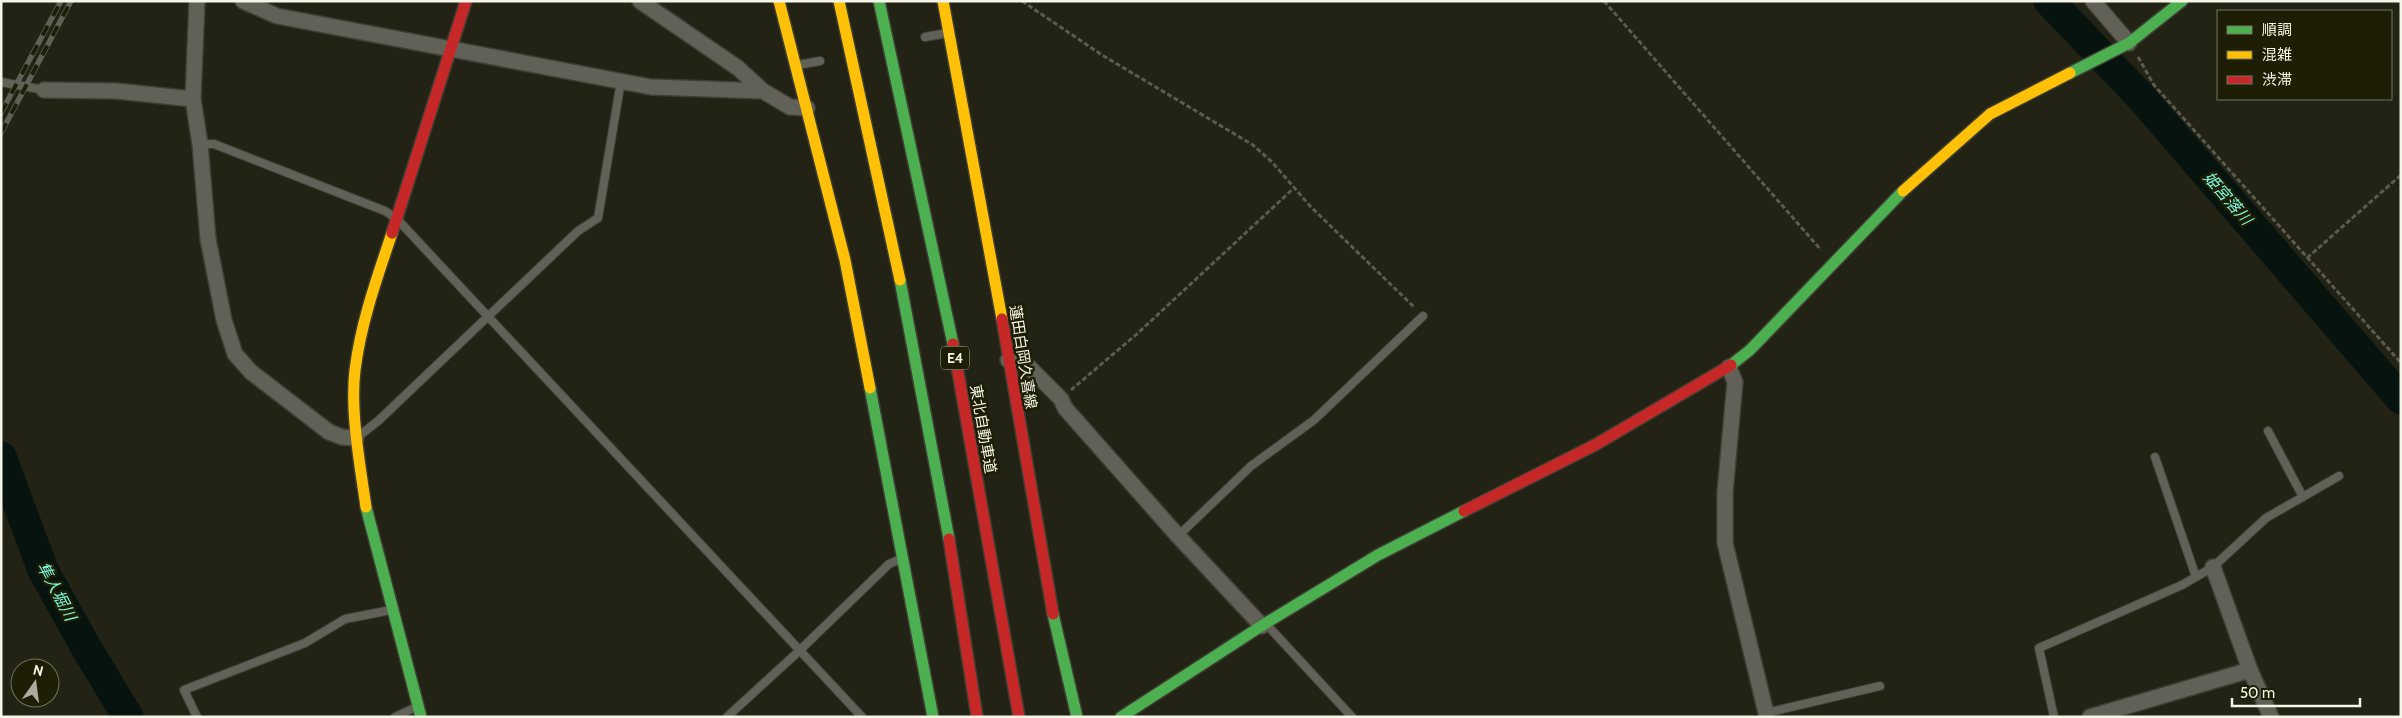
<svg xmlns="http://www.w3.org/2000/svg" width="2402" height="718" font-family="Cabin,'Noto Sans JP',sans-serif">
<style>
.lines{fill:none;stroke-linecap:round;stroke-linejoin:round}
.river{stroke:#06130e;stroke-width:31}
.lane-casing{stroke:#3d3e34;stroke-width:10}
.street-casing{stroke:#3d3e34;stroke-width:18}
.fast-casing{stroke:#3d3e34;stroke-width:14}
.slow-casing{stroke:#3d3e34;stroke-width:14}
.jam-casing{stroke:#3d3e34;stroke-width:14}
.path{stroke:#5b5b51;stroke-width:3;stroke-dasharray:5 2.5;stroke-linecap:butt}
.lane{stroke:#616157;stroke-width:8}
.street{stroke:#616157;stroke-width:15}
.fast{stroke:#4caf50;stroke-width:11}
.slow{stroke:#ffc107;stroke-width:11}
.jam{stroke:#c62828;stroke-width:11}
.rail-casing{stroke:#606056;stroke-width:5.5}
.rail{stroke:#1e1d05;stroke-width:4;stroke-dasharray:11;stroke-linecap:butt}
.labels{text-anchor:middle;stroke-width:5;stroke-linejoin:round;paint-order:stroke}
.shield{fill:#1e1d05;stroke:#b4b5a3;stroke-width:1}
.shield-label{font-size:14px;font-weight:bold;fill:#f5f6e7}
.street-label{font-size:15px;fill:#f5f6e7;stroke:#1e1d05}
.water-label{font-size:16px;font-style:italic;fill:#7dfadf;stroke:#1e1d05}
</style>
<rect width="100%" height="100%" fill="#222215"/>
<g class="lines">
<!-- river -->
<path class="river" d="M2049,1L2141,97L2401,399
M1,457L43,570L87,649L128,717"/>
<!-- lane casing -->
<g class="lane-casing">
<path id="lane" d="M925,37L948,33
M798,65L820,61
M1,82L44,90
M200,144H214L385,211L397,219L862,717
M2268,431L2303,497
M359,436L378,421L578,231L598,218L621,81
M2155,457L2196,577
M1178,536L1251,466L1314,420L1423,316
M1267,625L1352,717
M1766,713L1880,686
M197,717L184,690L305,643L345,619L391,610
M395,717L416,707
M727,717L799,651L889,564L903,558
M2054,717L2039,648L2182,585L2213,567L2266,518L2339,476"/>
</g>
<!-- street casing -->
<g class="street-casing">
<path id="street" d="M197,1L193,99L200,144L208,239L224,320L235,354L251,372L329,432L342,437L356,438
M243,1L277,16L651,87L763,91
M640,1L738,68L763,91L790,107L807,108
M2093,1L2129,43
M44,90L116,91L193,99
M1008,360L1022,362L1029,367L1061,399L1065,408L1178,536L1262,626
M1729,367L1735,382L1725,492V543L1767,717
M2213,567L2250,670L2271,717
M2090,717L2250,670"/>
</g>
<!-- fast casing -->
<g class="fast-casing">
<path id="fast" d="M879,1L953,344
M2070,73L2129,43L2182,1
M900,280L949,539
M1731,365L1750,350L1903,191
M870,388L933,717
M366,507L421,717
M1053,614L1077,717
M1121,717L1266,623L1378,555L1464,511"/>
</g>
<!-- slow casing -->
<g class="slow-casing">
<path id="slow" d="M779,1L845,260L870,388
M839,1L900,280
M943,1L1002,319
M1903,191L1990,114L2070,73
M366,507C360,465 350,411 355,370C361,322 377,278 392,233"/>
</g>
<!-- jam casing -->
<g class="jam-casing">
<path id="jam" d="M392,233L466,1
M1002,319L1053,614
M953,344L1019,717
M1464,511L1595,445L1731,365
M949,539L977,717"/>
</g>
<!-- path -->
<path class="path" d="M1022,1L1102,55L1253,145L1272,162L1310,206L1415,308
M1604,1L1821,250
M2138,57L2154,85L2401,363
M2307,258L2401,175
M1071,390L1138,333L1295,187"/>
<!-- lane -->
<use href="#lane" class="lane"/>
<!-- street -->
<use href="#street" class="street"/>
<!-- fast -->
<use href="#fast" class="fast"/>
<!-- slow -->
<use href="#slow" class="slow"/>
<!-- jam -->
<use href="#jam" class="jam"/>
<!-- rail casing -->
<g class="rail-casing">
<path id="rail" d="M1,113L61,1
M1,133L71,1"/>
</g>
<!-- rail -->
<use href="#rail" class="rail"/>
</g>
<g class="labels">
<!-- shield labels -->
<rect class="shield" x="941" y="346.5" width="28" height="23" rx="4"/>
<g class="shield-label">
<text x="955" y="363">E4</text>
</g>
<!-- street labels -->
<g class="street-label">
<text transform="translate(1023 357) rotate(81)" y="5">蓮田白岡久喜線</text>
<text transform="translate(983 429) rotate(80)" y="5">東北自動車道</text>
</g>
<!-- water labels -->
<g class="water-label">
<text transform="translate(2228 198) rotate(49)" y="6">姫宮落川</text>
<text transform="translate(57 591) rotate(62)" y="6">隼人堀川</text>
</g>
</g>
<!-- border -->
<rect width="2402" height="718" fill="none" stroke="#f5f6e7" stroke-width="5"/>
<!-- legend -->
<rect x="2217" y="10" width="175" height="90" fill="#1e1d05" stroke="#74745f"/>
<rect x="2227" y="26" width="25" height="8" fill="#4caf50" stroke="#74745f"/>
<text x="2262" y="35" font-size="15" fill="#f5f6e7">順調</text>
<rect x="2227" y="51" width="25" height="8" fill="#ffc107" stroke="#74745f"/>
<text x="2262" y="60" font-size="15" fill="#f5f6e7">混雑</text>
<rect x="2227" y="76" width="25" height="8" fill="#c62828" stroke="#74745f"/>
<text x="2262" y="85" font-size="15" fill="#f5f6e7">渋滞</text>
<!-- north arrow -->
<g transform="translate(35 683) rotate(14)"><circle r="24" fill="#1e1d05" stroke="#74745f"/>
<path d="M0-4L9 19L0 12L-9 19Z" fill="#abac9e"/>
<text y="-8" font-size="14" font-weight="bold" text-anchor="middle" fill="#f5f6e7">N</text>
</g>
<!-- scale -->
<path d="M2232 698v8h128v-8" fill="none" stroke="#f5f6e7" stroke-width="2.5"/>
<text x="2240" y="698" font-size="15" fill="#f5f6e7" stroke="#1e1d05" stroke-width="4" paint-order="stroke">50 m</text>
</svg>
